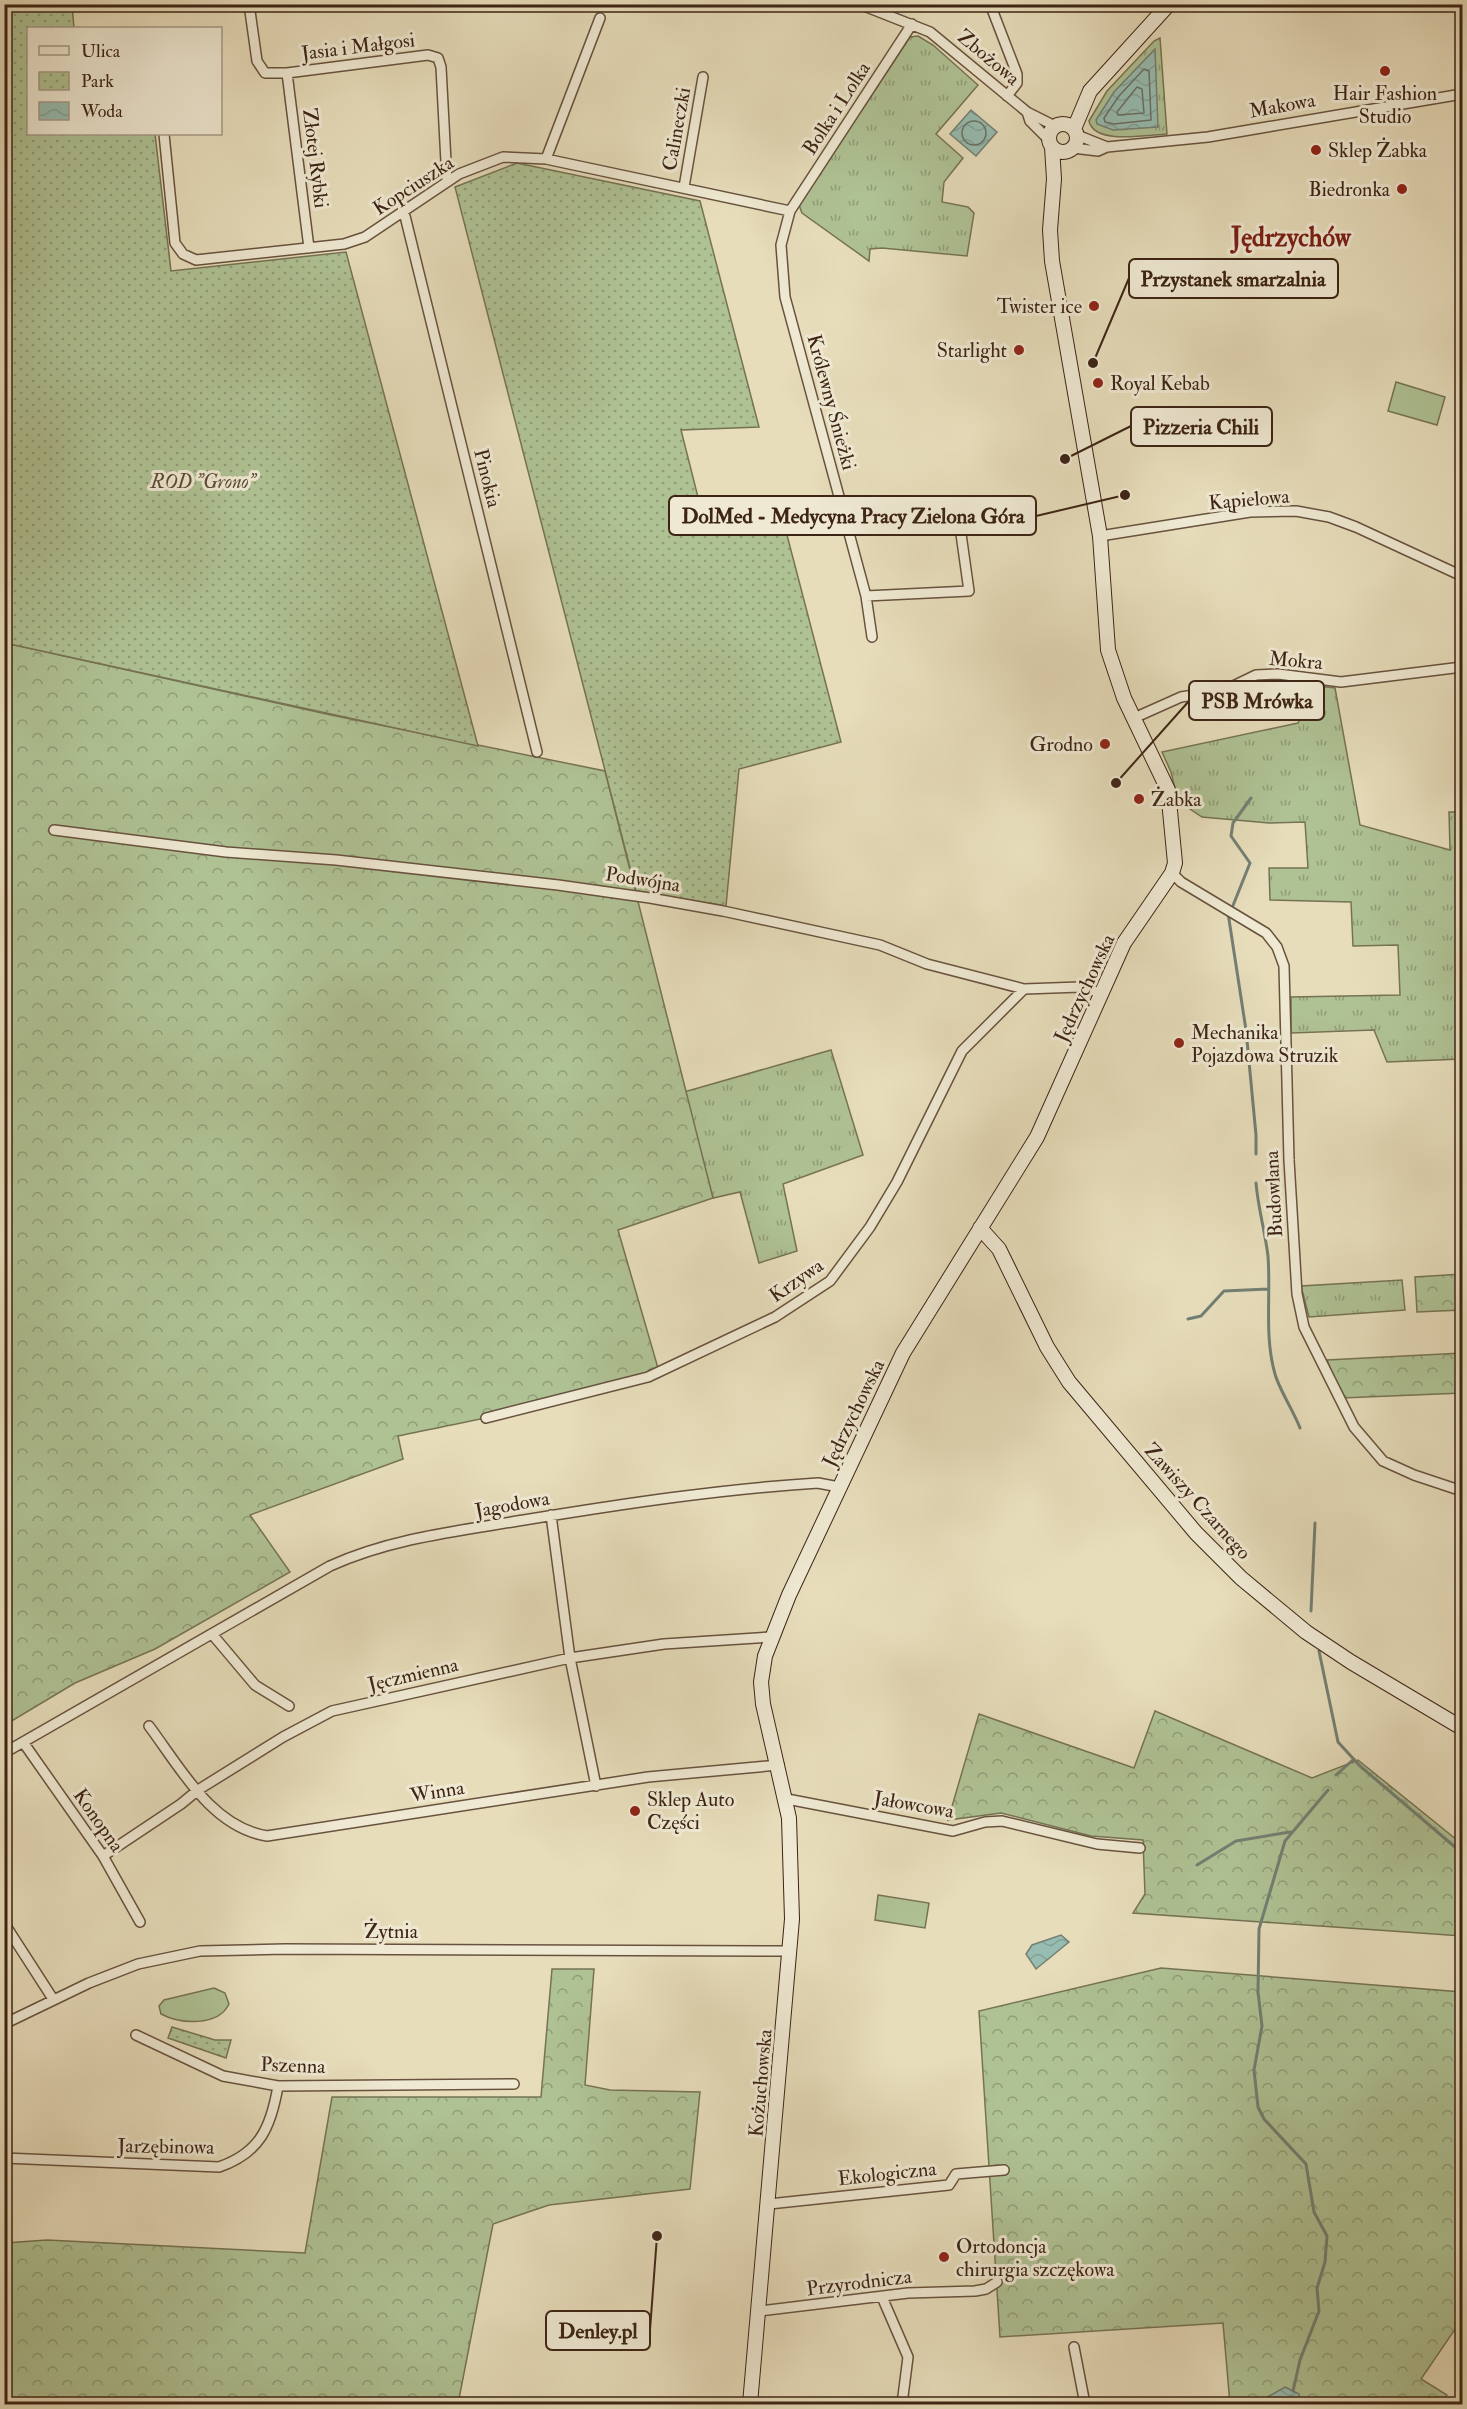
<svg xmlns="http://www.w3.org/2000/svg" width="1467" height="2409" font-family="'IM FELL Double Pica',serif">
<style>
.grass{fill:url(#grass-tufts);stroke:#767354;stroke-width:1.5}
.forest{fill:url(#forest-crowns);stroke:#767354;stroke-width:1.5}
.park{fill:url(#park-dots);stroke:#767354;stroke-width:1.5}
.pitch{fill:#afc294;stroke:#767354;stroke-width:1.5}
.water{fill:url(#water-waves);stroke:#737f73;stroke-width:1.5}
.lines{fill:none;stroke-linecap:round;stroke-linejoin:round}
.shore{stroke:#6a7063;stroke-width:1.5}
.stream{stroke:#737f73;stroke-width:3}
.street-casing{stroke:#68523e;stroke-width:12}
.secondary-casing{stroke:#3d2415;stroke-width:16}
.street{stroke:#efe9d3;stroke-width:9}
.secondary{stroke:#efe9d3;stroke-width:14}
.poi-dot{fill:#8f2418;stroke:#efe9d3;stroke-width:2}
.labels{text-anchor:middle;stroke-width:6;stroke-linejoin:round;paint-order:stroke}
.street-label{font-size:20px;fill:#3d2415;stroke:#efe9d3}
.poi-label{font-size:20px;fill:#3d2415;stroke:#efe9d3;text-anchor:start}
.park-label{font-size:20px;font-style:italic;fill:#5a4c35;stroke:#efe9d3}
.district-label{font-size:26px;font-weight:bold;fill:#7a1f14;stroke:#efe9d3}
.leader{fill:none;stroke:#3d2415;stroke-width:2}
.callout-dot{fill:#3d2415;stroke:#efe9d3;stroke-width:2}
.callout{fill:#efe9d3;stroke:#3d2415;stroke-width:2}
.callout-label{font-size:21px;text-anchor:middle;font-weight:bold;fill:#3d2415}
</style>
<defs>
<pattern id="grass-tufts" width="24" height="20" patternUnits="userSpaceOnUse" patternTransform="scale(1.5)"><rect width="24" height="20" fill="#afc294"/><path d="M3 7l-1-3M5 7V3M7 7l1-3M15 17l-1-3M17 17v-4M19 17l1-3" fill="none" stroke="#909d78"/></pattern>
<pattern id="forest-crowns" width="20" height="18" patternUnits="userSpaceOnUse" patternTransform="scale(1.5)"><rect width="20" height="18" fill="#afc294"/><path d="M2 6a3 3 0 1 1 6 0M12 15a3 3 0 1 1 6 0" fill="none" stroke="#909d78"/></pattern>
<pattern id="park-dots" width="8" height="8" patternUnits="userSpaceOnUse" patternTransform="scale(1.5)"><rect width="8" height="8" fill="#afc294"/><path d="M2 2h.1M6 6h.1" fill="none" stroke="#909d78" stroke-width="1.8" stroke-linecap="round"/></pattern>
<pattern id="water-waves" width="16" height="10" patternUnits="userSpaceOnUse" patternTransform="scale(1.5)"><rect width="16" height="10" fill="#97bcb1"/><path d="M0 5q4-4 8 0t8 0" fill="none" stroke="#83a197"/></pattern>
</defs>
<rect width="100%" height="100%" fill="#e7ddbb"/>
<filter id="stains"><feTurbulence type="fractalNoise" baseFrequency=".00333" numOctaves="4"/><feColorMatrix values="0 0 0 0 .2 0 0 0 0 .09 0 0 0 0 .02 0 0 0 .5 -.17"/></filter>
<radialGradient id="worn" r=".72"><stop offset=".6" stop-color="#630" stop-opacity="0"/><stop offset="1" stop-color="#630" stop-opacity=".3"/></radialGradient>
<!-- grass -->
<path class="grass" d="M918,36L933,45L978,85L936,134L963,158L944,182L942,202L968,207L974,213L967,256L882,248L870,249L869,261L802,213L799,205L910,37Z
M1160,38L1167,134C1147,135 1094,145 1089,121L1107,91L1154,41Z
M1318,686L1335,688L1360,825L1450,850L1449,812H1462V1059L1387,1062L1374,1030L1291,1033V997L1400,995L1398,945L1353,946L1351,902L1270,900L1269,868H1308L1305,822L1269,823L1202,817L1178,801L1171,772L1162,752L1298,723Z
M831,1050L863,1155L783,1184L797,1251L759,1263L740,1192L713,1198L684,1092Z
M1402,1280L1405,1310L1309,1317L1301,1286Z"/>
<!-- forest -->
<path class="forest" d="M5,643L331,715L605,771L713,1198L618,1230L658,1368C577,1404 485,1417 398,1436L403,1459L250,1515L290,1572L155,1649L75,1683L5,1725Z
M1462,1274V1310L1417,1312L1415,1277Z
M1462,1353V1393L1342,1398L1327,1360Z
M1155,1711L1312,1778L1358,1760L1462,1844V1936L1133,1913L1145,1894L1143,1840L1091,1836L1001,1813L948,1820L979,1714L1134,1768Z
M1161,1968L1462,1992V2319L1421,2379L1447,2395L1442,2404H1230L1223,2323L1000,2337L979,2011Z
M552,1969H594L585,2085L610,2090L700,2092L690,2189L549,2205L493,2224L458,2404H5V2243L47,2240L305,2253L332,2097H541Z"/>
<!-- park -->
<path class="park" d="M5,4L72,5L74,28H28V134H155L171,271L346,252L478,746L5,643Z
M517,163L700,201L759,427L681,430L702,513L781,512L841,742L739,769L726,906L636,891L455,187Z
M172,2027L215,2040H231L226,2058L168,2038Z"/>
<!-- pitch -->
<path class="pitch" d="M1396,382L1445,397L1437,425L1388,411Z
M878,1895L929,1903L925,1928L875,1920Z
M214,1988L225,1993L229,2004C218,2027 180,2024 161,2014L159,2006L164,2000Z"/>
<!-- water -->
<path class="water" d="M1155,49L1158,127L1113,130L1097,124L1096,120L1114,92Z
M971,110L997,132L976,156L950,134Z
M1061,1935L1069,1942L1036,1969L1026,1954L1032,1945Z
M1285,2387L1299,2394L1301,2404H1264V2399Z"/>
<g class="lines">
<!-- shore -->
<path class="shore" d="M1144,69L1149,71L1151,120L1114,124L1105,122L1104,118L1119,96Z
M1137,87L1142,89L1144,113L1118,115L1117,112Z
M962 133a12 12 0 1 1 24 0a12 12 0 1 1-24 0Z"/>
<!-- stream -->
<path class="stream" d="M1232,908L1250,863L1231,836L1233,823L1251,798
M1228,913L1246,1030L1256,1135V1154
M1462,1056L1458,1101L1462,1121
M1256,1183C1258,1208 1265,1231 1268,1256C1271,1295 1264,1336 1275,1374C1279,1389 1294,1412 1300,1428
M1188,1319L1201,1316L1224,1291L1268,1289
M1311,1611L1315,1523
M1319,1651L1338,1742L1360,1766L1462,1853
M1336,1775L1354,1759
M1197,1865L1236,1841L1290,1832
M1293,2391L1300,2360L1319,2311L1317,2288L1325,2262L1327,2236L1314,2212L1306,2164L1264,2119L1258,2107L1254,2070L1262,2026L1258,1992L1259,1929L1285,1841L1328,1790"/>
<!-- street casing -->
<g class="street-casing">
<path id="street" d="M249,4L257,61L265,73H287L428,55L438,58L441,67L447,181
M859,4L930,32L1027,112L1055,126
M990,4L1017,74V83L1007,96
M287,73L309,248
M1027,112L1030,121L1049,140
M164,134L175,243L183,254L196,260L344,244L365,237L459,174L503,157L546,159L790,211
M1077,135L1107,147
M1073,148L1098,151L1107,147L1208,137L1462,94
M546,159L600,18
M684,187L703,77
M404,212L537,752
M1100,536L1250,512L1296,511L1329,517L1356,527L1462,576
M866,596L969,591L961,534
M872,637L866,596L785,297L781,245L790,211L912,24
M1134,718L1181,697L1225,690L1256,675L1278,674L1341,682L1462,667
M54,830L226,852L336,860L558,885L650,898L723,911L880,945L927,964L1024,989L1080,987L1101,993
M1172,873L1181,882L1266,933L1277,947L1284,966L1289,1160L1297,1294L1304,1327L1354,1427L1383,1461L1414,1475L1462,1491
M486,1418L648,1377L775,1317L830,1281L870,1227L897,1182L962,1051L1024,989
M551,1515L570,1658L596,1786
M212,1634L255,1685L289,1706
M149,1726C180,1767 211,1827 267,1836L648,1777L779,1765
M23,1742L103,1856L140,1922
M4,1753L330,1566C392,1538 458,1531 524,1520C622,1504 720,1489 818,1483L839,1487
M787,1799L953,1831L985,1822L1002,1821L1097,1844L1140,1848
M103,1856L181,1804L198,1790L283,1737L332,1711L570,1658L664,1644L771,1637
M4,1923L53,1999
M4,2024L89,1983L138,1964L200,1951L285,1949L791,1951
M136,2035L223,2076L278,2086L514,2084
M4,2158L219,2167C260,2153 271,2127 278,2086
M769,2204L949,2185L956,2174L1004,2170
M882,2297L908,2357L902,2404
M760,2311L908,2293L975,2291L986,2289L997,2282
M1074,2347L1085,2404"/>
</g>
<!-- secondary casing -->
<g class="secondary-casing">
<path id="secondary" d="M1049 138a14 14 0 1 1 28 0a14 14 0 1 1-28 0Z
M1074,129L1090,91L1169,4
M980,1228L999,1249L1047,1347L1069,1382L1196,1533L1241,1578L1306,1632L1351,1662L1462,1728
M750,2404L792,1919L789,1818L763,1704L761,1682L765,1656L789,1595L903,1353L1037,1137L1124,943L1172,873L1175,863L1168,790L1124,698L1108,650L1100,536L1052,261L1050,230L1054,179L1052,147"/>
</g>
<!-- street -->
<use href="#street" class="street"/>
<!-- secondary -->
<use href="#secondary" class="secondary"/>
</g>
<!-- markers -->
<g class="poi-dot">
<circle cx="1385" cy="71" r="6"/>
<circle cx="1316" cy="150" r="6"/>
<circle cx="1402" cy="189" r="6"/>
<circle cx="1094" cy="306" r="6"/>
<circle cx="1019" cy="350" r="6"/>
<circle cx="1098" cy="383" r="6"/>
<circle cx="1105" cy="744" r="6"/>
<circle cx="1139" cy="799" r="6"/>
<circle cx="1179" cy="1043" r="6"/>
<circle cx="635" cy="1811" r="6"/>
<circle cx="944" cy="2257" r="6"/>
</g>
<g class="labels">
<!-- street labels -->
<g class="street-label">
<text transform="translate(358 46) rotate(-7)" y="7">Jasia i Małgosi</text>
<text transform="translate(989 57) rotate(40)" y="7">Zbożowa</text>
<text transform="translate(1282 105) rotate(-10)" y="7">Makowa</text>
<text transform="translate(836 108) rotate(-57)" y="7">Bolka i Lolka</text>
<text transform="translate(676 129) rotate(-80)" y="7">Calineczki</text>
<text transform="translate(316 158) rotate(83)" y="7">Złotej Rybki</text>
<text transform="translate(413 185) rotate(-33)" y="7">Kopciuszka</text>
<text transform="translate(832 402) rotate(75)" y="7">Królewny Śnieżki</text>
<text transform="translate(488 478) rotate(76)" y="7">Pinokia</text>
<text transform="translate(1249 499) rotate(-5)" y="7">Kąpielowa</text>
<text transform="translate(1296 660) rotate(5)" y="7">Mokra</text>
<text transform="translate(643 879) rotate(9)" y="7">Podwójna</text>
<text transform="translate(1084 988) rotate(-65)" y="7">Jędrzychowska</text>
<text transform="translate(1273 1194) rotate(-93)" y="7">Budowlana</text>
<text transform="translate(796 1280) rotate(-35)" y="7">Krzywa</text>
<text transform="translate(853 1413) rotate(-64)" y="7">Jędrzychowska</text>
<text transform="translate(1198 1501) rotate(48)" y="7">Zawiszy Czarnego</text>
<text transform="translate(512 1504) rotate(-10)" y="7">Jagodowa</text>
<text transform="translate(413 1674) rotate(-13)" y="7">Jęczmienna</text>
<text transform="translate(437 1791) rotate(-9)" y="7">Winna</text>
<text transform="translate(914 1804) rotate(10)" y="7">Jałowcowa</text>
<text transform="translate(99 1820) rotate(55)" y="7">Konopna</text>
<text x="391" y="1938">Żytnia</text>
<text transform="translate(293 2065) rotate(2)" y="7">Pszenna</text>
<text transform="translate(760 2083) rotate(-85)" y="7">Kożuchowska</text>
<text transform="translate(166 2146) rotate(1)" y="7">Jarzębinowa</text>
<text transform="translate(887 2173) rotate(-6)" y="7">Ekologiczna</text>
<text transform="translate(859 2282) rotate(-7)" y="7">Przyrodnicza</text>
</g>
<!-- poi labels -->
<g class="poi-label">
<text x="1385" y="100" text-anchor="middle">Hair Fashion<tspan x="1385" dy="23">Studio</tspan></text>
<text x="1328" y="157">Sklep Żabka</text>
<text x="1390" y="196" text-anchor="end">Biedronka</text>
<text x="1082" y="313" text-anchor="end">Twister ice</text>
<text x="1007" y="357" text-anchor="end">Starlight</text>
<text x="1110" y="390">Royal Kebab</text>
<text x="1093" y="751" text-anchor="end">Grodno</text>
<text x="1151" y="806">Żabka</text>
<text x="1191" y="1039">Mechanika<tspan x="1191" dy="23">Pojazdowa Struzik</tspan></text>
<text x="647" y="1806">Sklep Auto<tspan x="647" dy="23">Części</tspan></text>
<text x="956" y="2253">Ortodoncja<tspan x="956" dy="23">chirurgia szczękowa</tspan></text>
</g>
<!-- park labels -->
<g class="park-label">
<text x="203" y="488">ROD "Grono"</text>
</g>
<!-- district labels -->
<g class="district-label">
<text x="1291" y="246">Jędrzychów</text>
</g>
</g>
<!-- callouts -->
<path class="leader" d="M1093 363L1129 278M1065 459L1131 426M1125 495L1036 516M1116 783L1189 701M657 2236L650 2330"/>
<g class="callout-dot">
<circle cx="1093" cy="363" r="6"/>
<circle cx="1065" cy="459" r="6"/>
<circle cx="1125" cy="495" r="6"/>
<circle cx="1116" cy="783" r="6"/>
<circle cx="657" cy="2236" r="6"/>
</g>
<g class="callout">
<rect x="1129" y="259" width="209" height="39" rx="6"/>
<rect x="1131" y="407" width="141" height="39" rx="6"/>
<rect x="669" y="496" width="367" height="39" rx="6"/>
<rect x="1189" y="681" width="135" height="39" rx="6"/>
<rect x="546" y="2311" width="104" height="39" rx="6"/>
</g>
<g class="callout-label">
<text x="1233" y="286">Przystanek smarzalnia</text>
<text x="1201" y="434">Pizzeria Chili</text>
<text x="853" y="523">DolMed - Medycyna Pracy Zielona Góra</text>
<text x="1257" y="708">PSB Mrówka</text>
<text x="598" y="2338">Denley.pl</text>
</g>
<!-- margin -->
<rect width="1467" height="2409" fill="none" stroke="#e7ddbb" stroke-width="24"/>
<rect x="6" y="6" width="1455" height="2397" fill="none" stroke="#3d2415" stroke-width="3"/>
<rect x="12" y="12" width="1443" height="2385" fill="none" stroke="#3d2415" stroke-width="1.5"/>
<!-- legend -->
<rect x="27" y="27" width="195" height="108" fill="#efe9d3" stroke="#a89a87" stroke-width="1.5"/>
<rect x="39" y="46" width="30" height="9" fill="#efe9d3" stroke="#a89a87" stroke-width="1.5"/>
<text x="81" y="57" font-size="18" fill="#3d2415">Ulica</text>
<rect x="39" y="72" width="30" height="18" fill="url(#park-dots)" stroke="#a89a87" stroke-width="1.5"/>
<text x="81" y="87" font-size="18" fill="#3d2415">Park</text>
<rect x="39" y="102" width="30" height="18" fill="url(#water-waves)" stroke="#a89a87" stroke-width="1.5"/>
<text x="81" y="117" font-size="18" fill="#3d2415">Woda</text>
<rect width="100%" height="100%" filter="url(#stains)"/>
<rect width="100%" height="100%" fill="url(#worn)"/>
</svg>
